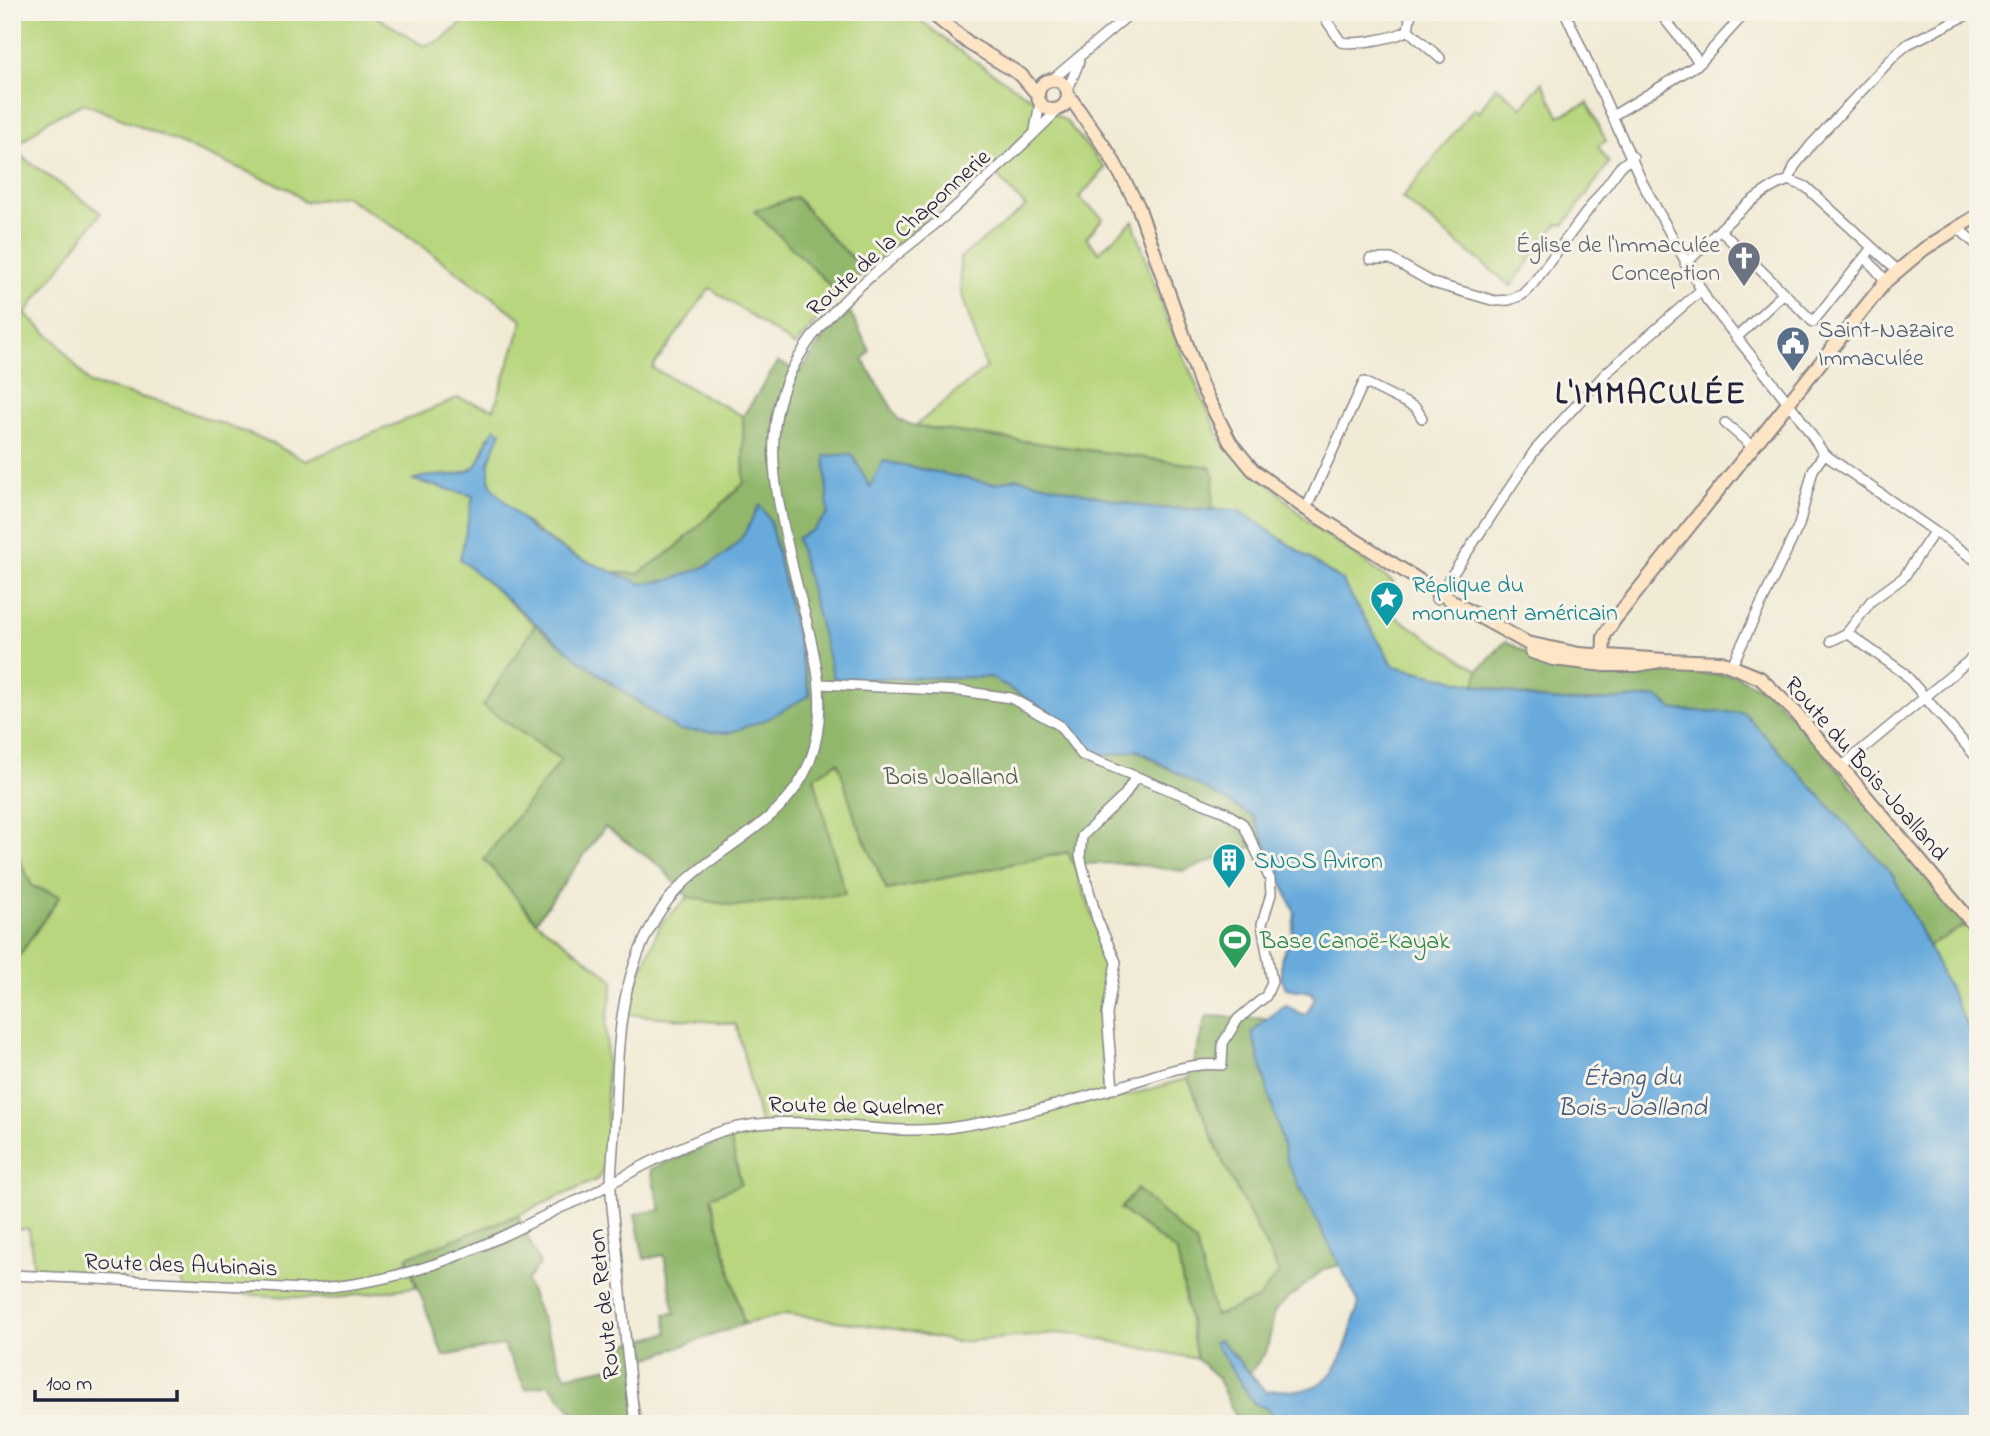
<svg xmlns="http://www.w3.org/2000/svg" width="1990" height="1436" font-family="'Indie Flower',sans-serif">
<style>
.green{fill:#b7d67d;stroke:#6c7c5c;stroke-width:2}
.forest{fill:#91b76c;stroke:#5a6c54;stroke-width:2}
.water{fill:#67aadc;stroke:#44668c;stroke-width:2}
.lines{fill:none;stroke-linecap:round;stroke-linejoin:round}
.street-casing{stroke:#8a8688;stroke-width:12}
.secondary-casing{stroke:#8a8688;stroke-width:16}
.street{stroke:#fff;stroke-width:9}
.secondary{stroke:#fde5c5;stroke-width:12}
.labels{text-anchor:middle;stroke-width:6;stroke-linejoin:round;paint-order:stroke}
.street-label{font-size:24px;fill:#22223b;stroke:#f7f3e8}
.worship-label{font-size:24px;fill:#5b616d;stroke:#f7f3e8;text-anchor:end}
.service-label{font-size:24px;fill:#4e5e75;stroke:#f7f3e8;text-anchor:start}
.culture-label{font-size:24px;fill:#0d838f;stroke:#f7f3e8;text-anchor:start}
.park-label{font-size:24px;fill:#4f584f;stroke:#f7f3e8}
.leisure-label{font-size:24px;fill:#27864d;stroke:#f7f3e8;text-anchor:start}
.water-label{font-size:26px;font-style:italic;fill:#3e587b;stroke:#f7f3e8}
.district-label{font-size:32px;font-weight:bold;letter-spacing:2px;fill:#22223b;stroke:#f7f3e8}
</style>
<rect width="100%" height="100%" fill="#f7f3e8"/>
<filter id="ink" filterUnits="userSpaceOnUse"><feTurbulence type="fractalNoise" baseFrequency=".0143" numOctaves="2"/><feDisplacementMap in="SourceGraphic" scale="14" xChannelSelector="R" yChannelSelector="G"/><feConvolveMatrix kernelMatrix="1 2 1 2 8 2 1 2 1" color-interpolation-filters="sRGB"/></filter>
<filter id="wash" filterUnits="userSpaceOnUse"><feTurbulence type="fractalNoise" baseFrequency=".00686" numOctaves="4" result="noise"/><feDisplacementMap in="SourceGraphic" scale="28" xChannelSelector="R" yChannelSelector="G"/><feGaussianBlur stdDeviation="1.57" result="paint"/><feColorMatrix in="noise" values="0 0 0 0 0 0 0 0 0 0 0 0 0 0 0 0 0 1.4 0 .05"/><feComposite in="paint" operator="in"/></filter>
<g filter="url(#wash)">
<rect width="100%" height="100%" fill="#f1ead5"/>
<!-- green -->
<path class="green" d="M12,12H369L424,46L443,39L471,16V12H910L957,49L1067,122L1105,168L1079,198L1103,218L1086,238L1099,252L1133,221L1164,312L1220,438L1234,456L1274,488L1312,525L1393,582L1379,606L1478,670L1506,641L1542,662L1588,670L1735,675L1978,922V1041L1971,1034L1904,897L1744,713L1537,699L1393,666L1342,581L1239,510L1150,508L1209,467L915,426L986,368L961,292L960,258L1026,207L988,166L866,270L835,242L755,211L839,294L795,346L710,288L652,368L743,416L744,483L674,549L638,574C628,573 616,574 606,571C578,563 494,507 489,479C486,462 493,446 500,432L488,437C485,444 482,457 478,463C465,479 433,476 414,480L474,496L461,559L535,625L483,706L561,760L484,859L536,921L614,980L606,1023L608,1157L598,1179L518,1215L407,1257L416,1287L328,1299L185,1291L182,1279L34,1271L29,1229H12V961L21,953L60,896L32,886L12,844V150L101,213L25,314L57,342L90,384L168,404L263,439L306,461L458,398L494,409L523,320L404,233L344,196L304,202L291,190L84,103L47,121L12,150Z
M1542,82L1559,116L1588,103L1606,141L1598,146L1609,163L1565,224H1557L1511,286L1402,198L1474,108L1479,112L1496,86L1522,107Z
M839,761L855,818L887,890L1069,852L1111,964L1100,1012L1104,1103L1188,1078L1223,1162L1279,1272L1258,1299L1214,1316L1196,1243L1121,1209L1177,1252L1197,1359L1070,1333L955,1342L902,1330L787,1314L744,1324L711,1196L741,1184L730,1137L762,1130L736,1024L628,1014L632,995L660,925L688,897L735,906L820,804L814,776Z"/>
<!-- forest -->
<path class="forest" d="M796,197L835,242L866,270L839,294L754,211Z
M850,312L870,351L863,360L899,420L915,426L1210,467L1214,476L1212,509L1150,508L1017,478L993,484L883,461L871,488L828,514L813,530L834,679L990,677L1051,713L1077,739L1100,757L1136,750L1254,817L1266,842L1183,871L1124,863L1073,864L1068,852L887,890L855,818L838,762L814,777L845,894L735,906L688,897L660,866L605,827L536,921L484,859L561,760L483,706L535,625L607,681L678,730L810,695L770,521L760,505C753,515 749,528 742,538C724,561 670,588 641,584C629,582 616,575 605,571L638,574L674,549L744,483L743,416L778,362L800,372L833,324Z
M1506,641L1542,662L1588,670L1735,675L1768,692L1806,731L1966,925L1928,946L1904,897L1744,713L1674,710L1658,697L1575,702L1537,699L1475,684L1479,670Z
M12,844L32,886L60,896L21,953L12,961Z
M1207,1016L1267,1019L1253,1032L1288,1164L1340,1265L1324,1269L1275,1310L1267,1350L1250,1373L1220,1340L1214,1342L1254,1404L1266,1408L1278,1424H1239L1217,1377L1197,1359L1177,1252L1120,1209L1137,1189L1196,1243L1215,1316L1258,1299L1279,1272L1223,1162L1188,1078Z
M730,1137L741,1184L711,1197L744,1324L637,1362L647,1424H583L549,1384L526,1389L503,1345L443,1356L407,1257L518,1215L540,1264L526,1281L565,1376L620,1365L619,1346L668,1333L665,1314L675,1313L664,1255L644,1259L635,1214L661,1210L650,1169Z"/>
<!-- water -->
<path class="water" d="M495,428L501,432L489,462V479L494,490L533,531L574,556L642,584L670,580L707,566L730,551L743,536L760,505L770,521L810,695L765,720L728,733L678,730L577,658L460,559L473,496L413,480C435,470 460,483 477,464C484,455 487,438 495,428Z
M852,454L870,487L883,461L993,484L1017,478L1150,508L1239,510L1342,581L1394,666L1537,699L1575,702L1658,697L1674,710L1744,713L1893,875L1971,1034L1978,1041V1424H1278L1266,1408L1255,1404L1214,1342L1220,1340L1266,1392C1284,1387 1289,1393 1303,1390C1343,1382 1348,1337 1359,1303L1288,1164L1252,1032L1285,1004L1301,1014L1307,1013L1315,998L1311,992L1286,988L1281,978V959L1292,934L1295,913L1254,817L1137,750L1100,757L1077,739L1051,713L990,677L834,679L797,538L813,530L828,514L825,456Z"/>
</g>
<g filter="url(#ink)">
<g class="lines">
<!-- street casing -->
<g class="street-casing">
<path id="street" d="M1321,12L1341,42C1355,45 1397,38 1408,30L1411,12
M1565,12L1643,184L1707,300L1798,415L1824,454L1978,562
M1659,12L1700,63
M1408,30L1440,58
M1053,79L1132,12
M1068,89L1079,62
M1614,115L1700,63L1746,12
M1035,130L1040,103
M1789,180L1794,167L1811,145L1896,54L1908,44L1973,12
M1957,227L1978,246
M1721,231L1784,293L1736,338
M1865,257L1886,281
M1370,259H1391L1433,283L1495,301L1509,300L1522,295L1532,285L1621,166L1633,157
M1685,264C1716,236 1749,193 1789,180L1806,187L1896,269
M1784,293L1813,322L1871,249
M1725,423L1753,447
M1306,509L1364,382L1416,408L1422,418
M1934,532L1904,577L1871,601L1847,633L1904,673L1978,759
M1436,599L1535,450L1606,373L1700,291
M1831,641L1847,633
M1732,665L1799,525L1813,470L1824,454
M1841,767L1978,653
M1113,1089L1107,1014L1116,962L1097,919L1086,880L1080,856L1082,836L1124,796L1135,778
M12,1275L306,1289C405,1283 470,1254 556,1210C570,1203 586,1198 599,1190C634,1170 670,1151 708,1136C784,1106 861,1136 939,1129C993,1123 1062,1104 1115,1088C1151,1077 1183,1062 1222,1065L1223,1043L1238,1019L1266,996L1272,982L1262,924L1271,894L1270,879L1243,824L1225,812L1082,755L1059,725L1011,698L961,691L821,684
M635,1424C628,1366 622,1308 617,1250C615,1228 610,1204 611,1182C612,1155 615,1127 616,1099C619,1029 621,971 661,910C699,851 784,831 810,761C834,697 808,632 793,568C781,514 765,460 779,404C801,317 890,264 953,209C989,177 1024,144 1058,110"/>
</g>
<!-- secondary casing -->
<g class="secondary-casing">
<path id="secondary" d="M930,12L970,44L1021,75L1038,95
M1038 95a15 15 0 1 1 30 0a15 15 0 1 1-30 0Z
M1069,96L1110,155L1138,206L1201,385L1230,442L1253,470L1306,509L1460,606L1527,643L1579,654L1665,660
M1532,652L1553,659L1604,665H1637L1665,660L1721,662L1760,678L1797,714L1978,930
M1603,663L1604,636L1615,619L1886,281L1924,249L1978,215"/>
</g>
<!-- street -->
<use href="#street" class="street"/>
<!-- secondary -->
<use href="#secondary" class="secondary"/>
</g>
</g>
<!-- icons -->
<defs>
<g id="church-pin" transform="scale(1.75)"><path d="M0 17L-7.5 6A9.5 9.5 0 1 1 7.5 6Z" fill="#6b7280" stroke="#f7f3e8"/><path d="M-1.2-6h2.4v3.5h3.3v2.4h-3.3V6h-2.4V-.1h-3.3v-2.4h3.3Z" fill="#fff"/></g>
<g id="civic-pin" transform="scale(1.75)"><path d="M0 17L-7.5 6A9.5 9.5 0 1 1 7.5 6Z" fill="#5c6f8a" stroke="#f7f3e8"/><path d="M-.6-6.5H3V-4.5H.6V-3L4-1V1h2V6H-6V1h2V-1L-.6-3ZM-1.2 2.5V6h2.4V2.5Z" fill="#fff"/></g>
<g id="sight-pin" transform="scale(1.75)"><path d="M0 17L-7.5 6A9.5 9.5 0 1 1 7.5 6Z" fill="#0f9aa8" stroke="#f7f3e8"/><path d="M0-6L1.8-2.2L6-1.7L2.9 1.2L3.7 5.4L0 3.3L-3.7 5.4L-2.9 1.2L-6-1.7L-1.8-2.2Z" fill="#fff"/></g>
<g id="building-pin" transform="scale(1.75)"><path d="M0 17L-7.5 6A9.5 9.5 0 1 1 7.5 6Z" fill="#0f9aa8" stroke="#f7f3e8"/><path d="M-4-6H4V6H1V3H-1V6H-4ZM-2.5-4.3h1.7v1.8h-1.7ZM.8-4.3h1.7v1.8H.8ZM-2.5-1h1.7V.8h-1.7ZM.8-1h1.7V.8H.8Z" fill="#fff"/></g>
<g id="stadium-pin" transform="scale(1.75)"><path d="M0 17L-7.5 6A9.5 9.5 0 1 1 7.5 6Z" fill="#2e9e5b" stroke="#f7f3e8"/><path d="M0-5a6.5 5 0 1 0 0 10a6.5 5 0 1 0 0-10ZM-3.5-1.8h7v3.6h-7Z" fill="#fff"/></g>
</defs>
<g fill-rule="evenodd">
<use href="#church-pin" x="1744" y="258"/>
<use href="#civic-pin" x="1793" y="343"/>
<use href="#sight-pin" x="1387" y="598"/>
<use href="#building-pin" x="1229" y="860"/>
<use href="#stadium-pin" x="1235" y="940"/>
</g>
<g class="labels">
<!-- street labels -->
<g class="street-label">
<text transform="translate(898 232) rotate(-42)" y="8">Route de la Chaponnerie</text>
<text transform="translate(1867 768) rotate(49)" y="8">Route du Bois-Joalland</text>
<text transform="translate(856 1105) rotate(1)" y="8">Route de Quelmer</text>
<text transform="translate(181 1264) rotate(2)" y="8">Route des Aubinais</text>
<text transform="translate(603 1304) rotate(-96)" y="8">Route de Reton</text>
</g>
<!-- worship labels -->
<g class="worship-label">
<text x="1720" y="252">Église de l'Immaculée<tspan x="1720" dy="28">Conception</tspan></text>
</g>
<!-- service labels -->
<g class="service-label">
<text x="1818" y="337">Saint-Nazaire<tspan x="1818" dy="28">Immaculée</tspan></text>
</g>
<!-- culture labels -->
<g class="culture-label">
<text x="1412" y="592">Réplique du<tspan x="1412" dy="28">monument américain</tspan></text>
<text x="1254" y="868">SNOS Aviron</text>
</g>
<!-- park labels -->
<g class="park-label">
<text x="951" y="784">Bois Joalland</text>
</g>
<!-- leisure labels -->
<g class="leisure-label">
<text x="1260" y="948">Base Canoë-Kayak</text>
</g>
<!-- water labels -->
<g class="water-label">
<text x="1632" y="1085">Étang du<tspan x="1632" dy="30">Bois-Joalland</tspan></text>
</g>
<!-- district labels -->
<g class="district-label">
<text x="1651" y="403">L'IMMACULÉE</text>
</g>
</g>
<!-- margin -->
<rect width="1990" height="1436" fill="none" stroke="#f7f3e8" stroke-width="42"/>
<!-- scale -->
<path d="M35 1390v10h142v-10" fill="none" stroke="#22223b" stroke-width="3.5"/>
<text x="46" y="1390" font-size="21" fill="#22223b" stroke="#f7f3e8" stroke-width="5" paint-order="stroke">100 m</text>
</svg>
